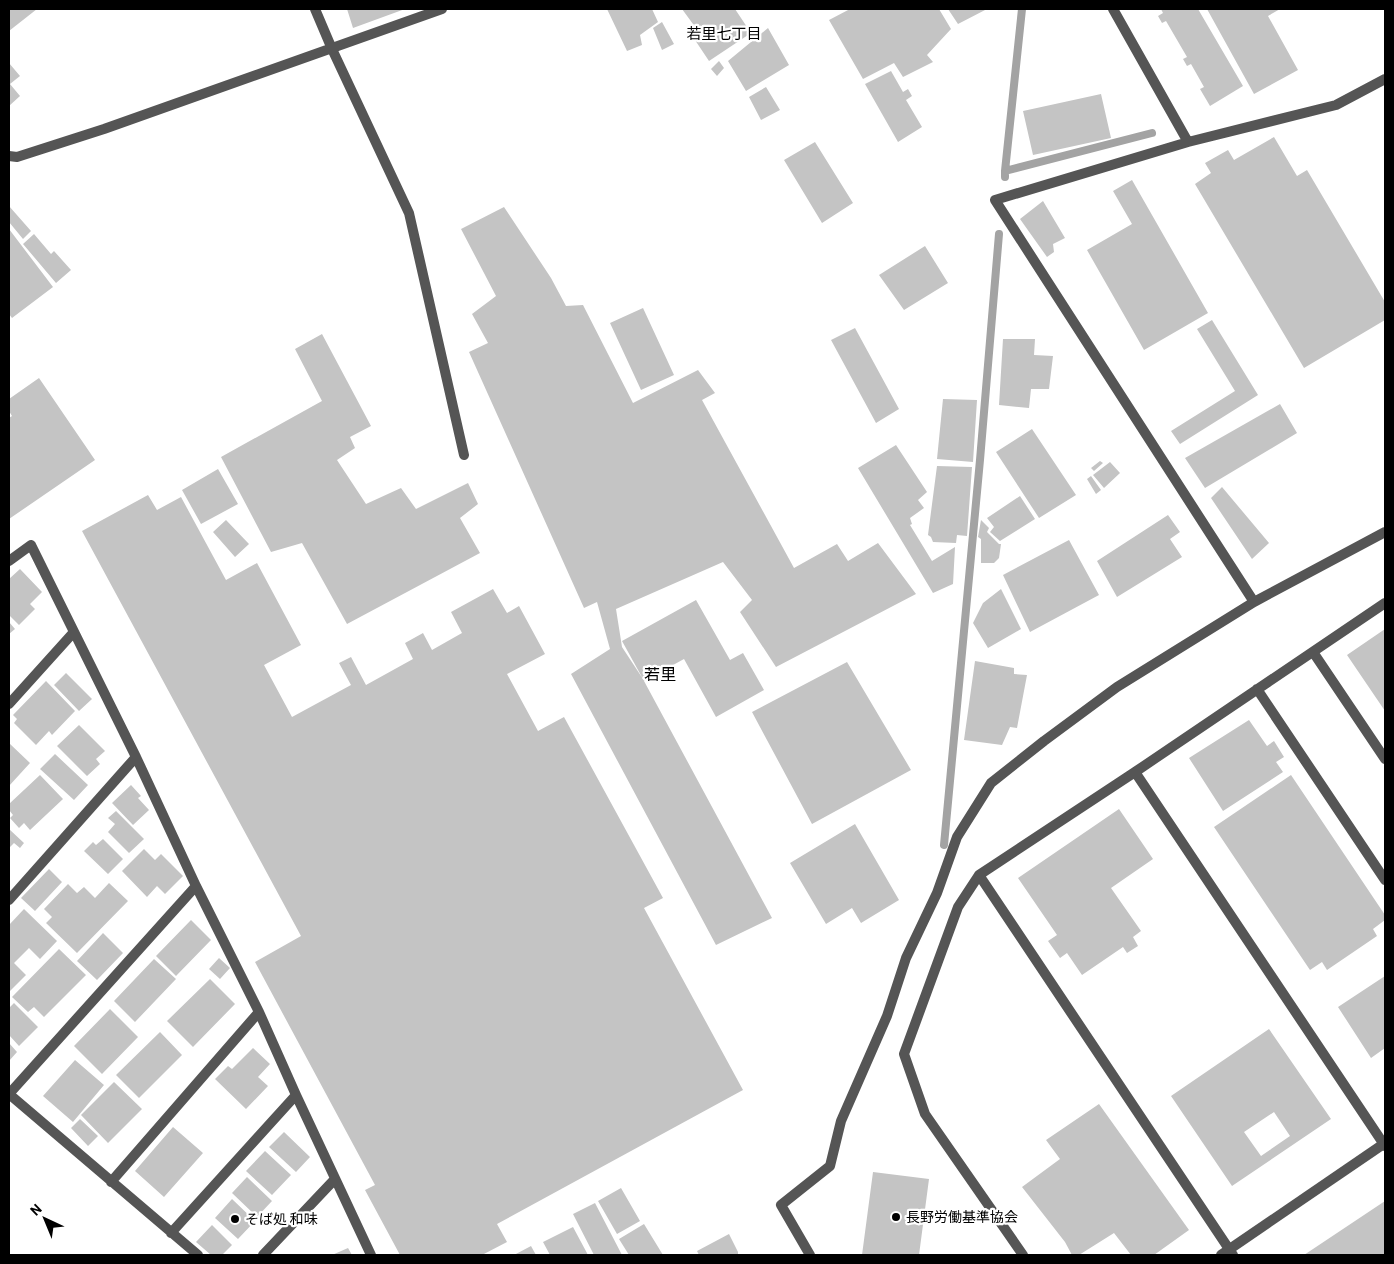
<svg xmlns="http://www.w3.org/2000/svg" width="1394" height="1264" font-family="Barlow,'Noto Sans JP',sans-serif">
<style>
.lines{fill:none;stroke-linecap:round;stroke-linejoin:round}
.stream{stroke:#a3a3a3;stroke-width:8}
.building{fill:#c4c4c4;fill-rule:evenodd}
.service{stroke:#555;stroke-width:10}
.minor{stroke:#555;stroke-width:10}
.tertiary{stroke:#555;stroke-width:10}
.poi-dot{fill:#000;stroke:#fff;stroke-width:2}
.labels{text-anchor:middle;stroke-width:4.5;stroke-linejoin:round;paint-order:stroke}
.poi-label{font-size:14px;fill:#000;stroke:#fff;text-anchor:start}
.neighbourhood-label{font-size:15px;fill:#000;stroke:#fff}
.quarter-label{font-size:16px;fill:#000;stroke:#fff}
</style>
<rect width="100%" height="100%" fill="#fff"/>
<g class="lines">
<!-- stream -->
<path class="stream" d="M1005,171L1022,9
M1005,177V171L1152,133
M944,845L980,460L999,234"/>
</g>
<!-- building -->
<path class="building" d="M9,9H37L9,31Z
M347,9H405L353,28Z
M607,9H652L658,22L640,35L642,45L627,51Z
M682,9H735L751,33L709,61L695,40L701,35Z
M850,9H939L951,29L927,55L933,62L903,77L894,63L863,79L829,20Z
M948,9H987L958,24Z
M1161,9H1198L1243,86L1210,106L1200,89L1204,87L1191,64L1187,66L1183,59L1187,57L1166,21L1162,23L1158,16L1163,13Z
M1207,9H1280L1268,16L1298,70L1254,94Z
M662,22L674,44L662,50L653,28Z
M768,28L789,65L746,91L728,61Z
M719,61L724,68L717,76L711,69Z
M9,63L20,76L10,84L20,96L9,106Z
M891,71L903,92L908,89L912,96L906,100L922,127L898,142L865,84Z
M766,87L780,110L761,120L749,97Z
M1101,94L1111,138L1033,155L1023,111Z
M1274,137L1297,176L1307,170L1385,302V320L1304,368L1195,184L1211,173L1205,163L1228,150L1234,160Z
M815,142L853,203L822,223L784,160Z
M1132,180L1208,313L1144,350L1087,250L1132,224L1113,191Z
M1043,201L1065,238L1053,244L1054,252L1047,257L1020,219Z
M9,206L31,231L23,239L9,222Z
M504,207L551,278L566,306L583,305L633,403L698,370L715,393L702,400L794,568L837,544L848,561L878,543L916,594L776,667L740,612L752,600L723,562L616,609L622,647L643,679L622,641L696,600L730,660L743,653L764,690L716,717L684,659L644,681L772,918L716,945L571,674L610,649L597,602L584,608L469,352L488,343L472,314L496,296L461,229Z
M9,229L53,287L12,318L9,314Z
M34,234L51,254L54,251L71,270L56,283L23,244Z
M925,246L948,283L904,310L879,275Z
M643,308L674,375L641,390L610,323Z
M1212,320L1258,395L1180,444L1171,431L1235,391L1197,329Z
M855,328L899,409L876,423L831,340Z
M322,334L371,426L350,437L355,448L337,460L366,504L401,488L416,509L468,483L478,504L460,518L480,553L347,624L302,543L271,552L221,457L322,401L295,349Z
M1003,339H1035L1034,355L1053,356L1049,389H1031L1029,408L999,405Z
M39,378L95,460L9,519V418L12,416L9,411V399Z
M943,399L977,400L973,462L937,459Z
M1280,404L1297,433L1205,488L1185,458Z
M1032,429L1076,495L1039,518L996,452Z
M896,445L927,492L918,500L924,508L910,518L912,524L910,525L932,561L955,547L953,584L933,593L858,468Z
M1100,461L1103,463L1094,471L1091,468Z
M1110,462L1120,473L1104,488L1093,475Z
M937,466L972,467L967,536L957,535L956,543L933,542L931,537L928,535Z
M218,469L238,504L201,524L182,490Z
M1091,476L1101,490L1096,494L1087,479Z
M1222,487L1269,543L1252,559L1211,498Z
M148,495L157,510L181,497L226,580L257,563L301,645L264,665L292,717L351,685L339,663L351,657L366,685L413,659L405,643L423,633L432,650L462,633L451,612L493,589L507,613L519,606L545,654L507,674L538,731L564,717L663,898L644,908L743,1090L497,1224L507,1242L482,1255H400L365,1190L375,1185L255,962L301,936L82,531Z
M1020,496L1035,519L1000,541L990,532L994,527L987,518Z
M1168,515L1180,532L1170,539L1182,557L1117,597L1097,561Z
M226,520L249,544L235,557L213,532Z
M981,520L989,528L987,532L999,544H1001L999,558L994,563H981V539L978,537Z
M1069,540L1099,595L1030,632L1003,575Z
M20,569L42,592L30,604L35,609L19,625L9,615V579Z
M1001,589L1021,629L988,648L973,623L983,603Z
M9,622L15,629L9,634Z
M1385,629V711L1347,655Z
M975,661L1014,668V674L1027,675L1017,728L1010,727L1002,745L964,740Z
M847,662L911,770L812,824L752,712Z
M66,673L92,699L79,711L54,685Z
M46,681L75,711L52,735L49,731L36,745L14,723L17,719L13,715Z
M1249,720L1267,746L1274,741L1284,757L1276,762L1283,772L1223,811L1189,758Z
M79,725L105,751L96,759L100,764L87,776L57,746Z
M9,743L30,763L9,786Z
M55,754L88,785L74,800L40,769Z
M40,775L63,799L30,830L24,823L19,828L10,818L13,815L9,810V804Z
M1291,775L1385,915V920L1373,929L1377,936L1327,970L1322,962L1310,970L1214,827Z
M131,785L141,796L138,798L149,810L133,825L112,803Z
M1119,809L1153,859L1111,888L1141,931L1133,937L1138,946L1127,953L1123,947L1082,975L1067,953L1060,958L1048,941L1057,935L1018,878Z
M116,811L144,839L129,853L108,832L115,824L108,818Z
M855,824L899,900L861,923L852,908L826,924L790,863Z
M9,829L24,843L20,848L14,843L9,848Z
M103,839L123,859L108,874L84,851L93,842L96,845Z
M144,849L155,860L161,854L183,876L165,894L157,886L147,897L122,871Z
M49,869L62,882L35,911L21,898Z
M109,883L128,901L77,953L46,923L52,917L44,909L68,884L77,893L84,887L95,898Z
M24,909L57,941L40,959L29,948L14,963L26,975L9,992V925Z
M191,920L211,940L176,976L156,956Z
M103,933L123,953L97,980L77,961Z
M59,949L86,975L44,1017L34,1007L28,1012L12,997Z
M219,958L230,968L220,979L209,969Z
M154,959L176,979L135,1022L114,1001Z
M1385,976V1048L1371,1058L1338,1007Z
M210,979L235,1004L193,1047L167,1021Z
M14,1003L38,1027L19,1046L9,1035V1008Z
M110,1009L138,1037L102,1074L74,1046Z
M1269,1029L1331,1119L1232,1186L1171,1096ZM1274,1112L1290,1136L1261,1156L1244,1132Z
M160,1032L182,1055L139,1098L116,1075Z
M9,1043L17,1052L9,1061Z
M253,1048L270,1064L258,1077L268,1086L246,1109L215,1079L228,1066L232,1069Z
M75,1060L104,1085L73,1122L43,1096Z
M114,1082L142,1109L108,1143L81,1115Z
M1099,1104L1189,1230L1154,1255H1131L1114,1233L1079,1255H1072L1065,1242L1022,1187L1060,1159L1046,1140Z
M80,1119L98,1136L88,1146L71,1128Z
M173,1127L203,1153L164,1197L135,1171Z
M284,1132L310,1157L296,1172L269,1147Z
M265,1151L291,1175L272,1195L246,1171Z
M873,1172L929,1179L919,1255H862Z
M247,1177L272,1201L257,1217L232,1193Z
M621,1188L640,1221L617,1234L598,1201Z
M232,1199L255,1221L238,1239L215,1218Z
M1385,1201V1255H1304Z
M595,1203L622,1255H594L573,1214Z
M644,1224L663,1255H629L619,1239Z
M212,1225L232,1245L222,1255H211L196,1242Z
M573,1227L588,1255H550L543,1242Z
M729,1234L738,1252V1255H699L697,1251Z
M531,1246L536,1255H514Z
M348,1248L352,1255H332Z"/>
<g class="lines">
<!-- service -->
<path class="service" d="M332,49L409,213L464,455"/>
<!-- minor -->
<path class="minor" d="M315,9L332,49
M1113,9L1188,142
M9,156L17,157L104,129L442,9
M9,561L31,545L136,757L196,886L259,1012L296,1095L371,1255
M1254,602L995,200L1188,142L1336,105L1385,79
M1385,603L1135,772L1385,1146
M1313,652L1385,759
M1257,689L1385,880
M9,704L73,633
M979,875L1233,1255
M9,900L136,757
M9,1094L196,886
M9,1094L198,1255
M111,1182L259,1012
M171,1233L296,1095
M263,1255L335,1179
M810,1255L781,1205L830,1166L841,1121L887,1016L906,958L937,893L957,837L991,783L1044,741L1117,687L1254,602L1385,532
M1023,1255L925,1114L904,1054L958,907L979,875L1135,772"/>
<!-- tertiary -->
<path class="tertiary" d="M1221,1255L1385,1143"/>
</g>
<!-- markers -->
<g class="poi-dot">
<circle cx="896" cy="1217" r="5"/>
<circle cx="235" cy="1219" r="5"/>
</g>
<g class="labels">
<!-- poi labels -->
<g class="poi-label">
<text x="906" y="1222">長野労働基準協会</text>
<text x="245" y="1224">そば処 和味</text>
</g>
<!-- neighbourhood labels -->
<g class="neighbourhood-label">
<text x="724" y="39">若里七丁目</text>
</g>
<!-- quarter labels -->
<g class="quarter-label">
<text x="660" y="680">若里</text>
</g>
</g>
<!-- border -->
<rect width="1394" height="1264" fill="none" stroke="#000000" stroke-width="20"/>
<!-- north arrow -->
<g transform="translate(45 1219) rotate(316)" stroke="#ffffff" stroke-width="4" paint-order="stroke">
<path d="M0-4L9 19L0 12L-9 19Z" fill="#000000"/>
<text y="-8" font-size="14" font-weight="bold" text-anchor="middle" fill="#000000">N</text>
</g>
</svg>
